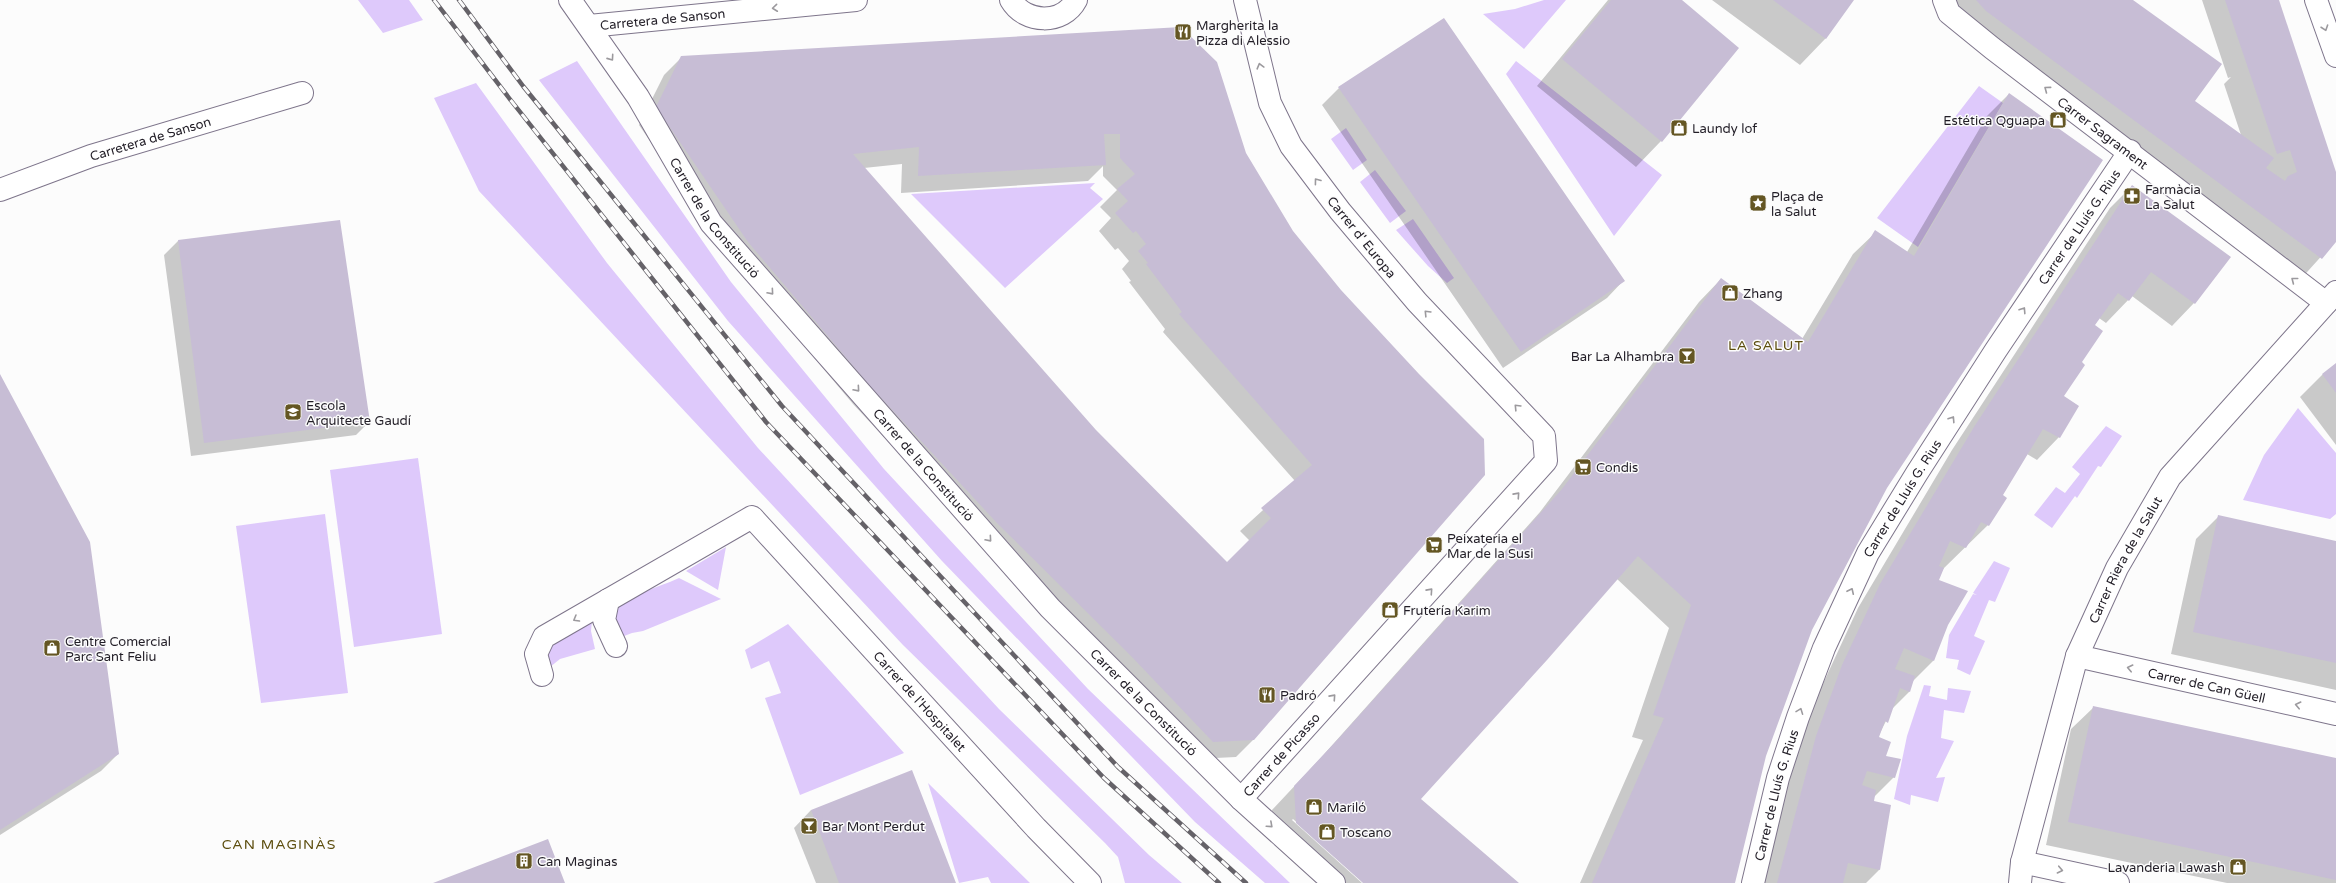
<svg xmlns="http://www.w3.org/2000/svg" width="2336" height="883" font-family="'Varela Round',sans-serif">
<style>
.green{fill:#dec9fb}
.shadow{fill:#0003;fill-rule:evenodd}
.building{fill:#c7bdd5;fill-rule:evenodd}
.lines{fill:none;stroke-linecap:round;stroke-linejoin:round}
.minor-casing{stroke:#7e758b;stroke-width:24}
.minor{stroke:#fff;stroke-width:22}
.rail-casing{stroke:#656268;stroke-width:4.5}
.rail{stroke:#fcfcfc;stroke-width:3;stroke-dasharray:9;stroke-linecap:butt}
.oneway{stroke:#9c9a9e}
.labels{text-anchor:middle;stroke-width:3;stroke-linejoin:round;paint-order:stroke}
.street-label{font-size:13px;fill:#221e27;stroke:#fcfcfc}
.poi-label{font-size:13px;fill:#221e27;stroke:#fcfcfc;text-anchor:start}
.neighbourhood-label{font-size:14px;letter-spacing:1px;fill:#5c4d0e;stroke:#fcfcfc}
</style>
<rect width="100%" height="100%" fill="#fcfcfc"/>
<!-- green -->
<path class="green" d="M358,0H409L423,20L383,33Z
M1544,0H1566L1524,49L1483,14L1515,9Z
M577,61L731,282L884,469L1088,689L1290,883H1265L1195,822L942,561L728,321L539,80Z
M1516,61L1662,175L1614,236L1506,74Z
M476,83L607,263L758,448L999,709L1149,855L1182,883H1125L1118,857L1105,843L903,645L479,191L434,98Z
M1979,86L2003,103L1918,247L1877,218Z
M1346,128L1367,160L1353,170L1331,139Z
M1375,170L1406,211L1390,223L1360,182Z
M1095,183L1090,188L1103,199L1005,288L911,194Z
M1413,219L1454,278L1447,283L1428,266L1396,230Z
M2298,408L2336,453V514L2330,519L2243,500L2264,455Z
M2106,426L2122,436L2101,467L2098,466L2077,498L2075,496L2052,528L2034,515L2056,487L2065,493L2080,474L2072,467Z
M418,458L442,634L354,647L330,470Z
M325,514L348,693L261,703L236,526Z
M726,547L718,590L686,571Z
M1994,561L2010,568L1995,602L1989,600L1974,636L1985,641L1970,675L1957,669L1959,660L1946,658L1949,635L1973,594L1977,595L1973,593Z
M679,578L721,599L643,631L632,633L619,638C614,626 613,614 622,603C627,597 669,583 679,578Z
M592,621L591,631L595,649L560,659L550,667L548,652L552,646Z
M788,624L904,753L800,795L765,698L781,693L769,661L751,669L745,650Z
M1924,685L1931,686L1929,696L1947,700L1948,688L1971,691L1964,713L1944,710L1941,738L1954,741L1936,778L1945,777L1938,802L1911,795L1910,805L1894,799L1907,736Z
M928,783L1030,883H991L988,877L959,883Z"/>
<!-- shadow -->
<path class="shadow" d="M1608,0H1680L1661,141L1636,167L1537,86Z
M1712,0H1852L1825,39L1800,65Z
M1950,0H2131L2191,104L2241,135L2224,84L2231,77L2228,78L2202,0H2278L2336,176V240L2299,281Z
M682,57L1245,154L1292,232L1341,291L1418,375L1253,740L1236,757L1195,759L980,540L853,404L731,259L639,125L664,75ZM902,164L901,193L1088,181L1103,166V176L1117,190L1100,207L1111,218L1099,231L1115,250L1118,248L1129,261L1122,269L1131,281L1129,282L1165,329L1163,332L1295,481L1240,531L1250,541L1227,563L1095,431L864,168Z
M1339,88L1624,280L1607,298L1503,368L1322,105Z
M2009,94L1886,488L1811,630L1765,756L1734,883H1580L1643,740L1632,737L1669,628L1616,578L1420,799L1517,883H1365L1293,819L1292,820L1362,883H1316L1274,845L1272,810L1318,761L1540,512L1699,302L1721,279L1802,339L1853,254L1876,232L1907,252L1987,116Z
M2132,186L2230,257L2194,303L2172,326L2132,296L2106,323L2099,318L2094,326L2080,362L2062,396L2078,406L2059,437L2037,460L2027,454L2001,496L1988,525L1942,570L1938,581L1947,624L1933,661L1912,682L1909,692L1892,709L1878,737L1894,777L1873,798L1879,870L1866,883H1761L1794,759L1821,688L1858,608L1952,450L2110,208Z
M339,221L369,422L356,435L191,456L164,255L178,241Z
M2336,365V445L2300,397L2322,375Z
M0,376L118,754L101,771L0,835Z
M2218,517L2336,542V690L2171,654L2196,539Z
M2094,707L2336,759V883H2227L2046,845L2071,729Z
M811,810L955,883H816L794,828Z"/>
<!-- building -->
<path class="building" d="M1611,0H1682L1739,48L1662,142L1562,59Z
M1773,0H1854L1826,39Z
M1976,0H2133L2222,64L2195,101L2274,158L2266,168L2285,181L2288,176L2297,172L2290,150L2277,154L2225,0H2279L2336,172V242L2322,259L1986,11Z
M1444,18L1625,281L1521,352L1338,87Z
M1181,27L1217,62L1246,153L1293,231L1341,290L1419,374L1484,439L1485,475L1254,740L1213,742L1132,657L997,523L871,387L748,242L656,107L681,56ZM1104,134H1120V158L1135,174L1117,189L1128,201L1115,213L1133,233L1136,231L1146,244L1138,251L1148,263L1146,264L1182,312L1179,314L1312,465L1261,508L1271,518L1227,562L1096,430L853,154L919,147L918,176L1106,165Z
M2009,93L2103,160L1887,488L1812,630L1766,756L1735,883H1592L1664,718L1653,715L1691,605L1638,556L1547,660L1421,799L1519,883H1363L1296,823L1294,786L1340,737L1562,489L1721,278L1808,342L1875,230L1914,256Z
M2132,185L2231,257L2195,304L2151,272L2129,301L2118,293L2095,325L2103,331L2082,362L2085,365L2064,396L2079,406L2060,438L2043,429L2003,495L2007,498L1989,526L1981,522L1966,548L1950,541L1939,566L1944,568L1939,580L1968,591L1948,625L1934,661L1904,648L1895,669L1915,676L1910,692L1900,688L1888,723L1885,721L1879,737L1891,742L1886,756L1901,759L1895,778L1867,771L1862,785L1876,790L1874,801L1891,805L1880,870L1848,863L1843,883H1777L1816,736L1842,665L1880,584L1974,427Z
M340,220L370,422L204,443L178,240Z
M2336,363V393L2322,374Z
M0,374L90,542L119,754L0,830Z
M2218,515L2336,541V663L2193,632Z
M2093,706L2336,758V880L2068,822Z
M912,770L956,883H839L811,810Z
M548,839L565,883H433Z"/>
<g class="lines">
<!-- minor casing -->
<g class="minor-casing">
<g id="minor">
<path id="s1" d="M570,0L638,97L711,223L1050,608L1241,799L1334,883"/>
<path d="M1011,0C1025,24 1063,25 1076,0"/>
<path id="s2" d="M1944,0L1949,13L1992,48L2326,303"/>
<path d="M2316,0L2336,56"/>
<path id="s3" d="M589,26L856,0"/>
<path id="s4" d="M0,190L91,156L302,93"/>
<path d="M608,600L604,620L616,646"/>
<path id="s5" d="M2077,656L2336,714"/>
<path id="s6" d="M542,675L536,654L544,637L752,517L1036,828L1090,883"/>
<path id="s7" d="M1241,799L1546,461L1544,436L1417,302L1340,211L1291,146L1270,103L1245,0"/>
<path d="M2022,862L2118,883"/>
<path id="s8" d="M1753,883L1778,778L1798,717L1824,648L1868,553L1917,473L1996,350L2130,151"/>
<path id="s9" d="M2020,883L2022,862L2077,656L2117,568L2170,477L2336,292"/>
</g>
</g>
<!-- minor -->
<use href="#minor" class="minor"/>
<!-- rail casing -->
<g class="rail-casing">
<path id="rail" d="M434,0L509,98L766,422L1104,778L1219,883
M459,0L523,86L782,406L1118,767L1246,883"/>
</g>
<!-- rail -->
<use href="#rail" class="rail"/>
</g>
<!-- one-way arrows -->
<defs><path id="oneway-chevron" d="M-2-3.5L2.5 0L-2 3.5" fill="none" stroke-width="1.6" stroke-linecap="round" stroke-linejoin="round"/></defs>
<g class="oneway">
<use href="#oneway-chevron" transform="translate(775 8) rotate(174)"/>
<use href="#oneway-chevron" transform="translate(2325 28) rotate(71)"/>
<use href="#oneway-chevron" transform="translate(611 58) rotate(55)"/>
<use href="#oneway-chevron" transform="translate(1260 66) rotate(-105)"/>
<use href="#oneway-chevron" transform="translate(2047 89) rotate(-143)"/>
<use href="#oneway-chevron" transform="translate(1317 181) rotate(-127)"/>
<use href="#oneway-chevron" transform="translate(2294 280) rotate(-142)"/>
<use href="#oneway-chevron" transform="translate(771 292) rotate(49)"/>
<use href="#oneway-chevron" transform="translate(2023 310) rotate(-57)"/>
<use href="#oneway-chevron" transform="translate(1427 313) rotate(-134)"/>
<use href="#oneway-chevron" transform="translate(857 389) rotate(49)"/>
<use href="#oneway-chevron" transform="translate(1517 407) rotate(-134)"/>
<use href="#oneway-chevron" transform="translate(1952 419) rotate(-57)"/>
<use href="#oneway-chevron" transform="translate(1517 495) rotate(-48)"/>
<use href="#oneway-chevron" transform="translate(989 539) rotate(49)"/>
<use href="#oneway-chevron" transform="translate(1430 591) rotate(-48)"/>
<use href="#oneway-chevron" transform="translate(1851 591) rotate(-65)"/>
<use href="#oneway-chevron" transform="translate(576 619) rotate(150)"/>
<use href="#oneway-chevron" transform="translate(2130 668) rotate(-167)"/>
<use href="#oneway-chevron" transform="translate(1333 697) rotate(-48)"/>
<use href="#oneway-chevron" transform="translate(2298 705) rotate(-167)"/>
<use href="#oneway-chevron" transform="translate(1800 711) rotate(-69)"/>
<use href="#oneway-chevron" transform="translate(1270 825) rotate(42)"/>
<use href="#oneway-chevron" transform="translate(2060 870) rotate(12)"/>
</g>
<!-- icons -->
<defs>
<g id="restaurant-square" transform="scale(0.9)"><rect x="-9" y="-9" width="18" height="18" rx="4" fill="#645623" stroke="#fcfcfc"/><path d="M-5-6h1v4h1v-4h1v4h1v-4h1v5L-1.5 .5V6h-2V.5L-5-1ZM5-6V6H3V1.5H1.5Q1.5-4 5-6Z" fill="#fff"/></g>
<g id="shop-square" transform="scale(0.9)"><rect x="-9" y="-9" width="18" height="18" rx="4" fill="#645623" stroke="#fcfcfc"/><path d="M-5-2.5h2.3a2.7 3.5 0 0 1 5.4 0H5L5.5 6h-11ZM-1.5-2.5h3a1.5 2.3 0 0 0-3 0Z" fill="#fff"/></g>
<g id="pharmacy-square" transform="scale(0.9)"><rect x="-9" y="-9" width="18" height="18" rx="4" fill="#645623" stroke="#fcfcfc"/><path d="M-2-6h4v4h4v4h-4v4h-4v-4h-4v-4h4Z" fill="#fff"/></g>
<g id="sight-square" transform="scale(0.9)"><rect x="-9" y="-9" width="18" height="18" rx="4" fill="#645623" stroke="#fcfcfc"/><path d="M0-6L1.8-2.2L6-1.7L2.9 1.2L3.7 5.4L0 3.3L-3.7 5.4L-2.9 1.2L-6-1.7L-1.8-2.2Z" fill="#fff"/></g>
<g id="bar-square" transform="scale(0.9)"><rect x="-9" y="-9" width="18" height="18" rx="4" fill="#645623" stroke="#fcfcfc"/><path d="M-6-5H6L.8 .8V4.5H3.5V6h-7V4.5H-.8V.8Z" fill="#fff"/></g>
<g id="school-square" transform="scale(0.9)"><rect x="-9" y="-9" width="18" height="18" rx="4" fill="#645623" stroke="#fcfcfc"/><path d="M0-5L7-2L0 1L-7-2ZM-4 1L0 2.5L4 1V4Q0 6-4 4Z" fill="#fff"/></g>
<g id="supermarket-square" transform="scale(0.9)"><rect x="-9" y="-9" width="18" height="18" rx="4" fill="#645623" stroke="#fcfcfc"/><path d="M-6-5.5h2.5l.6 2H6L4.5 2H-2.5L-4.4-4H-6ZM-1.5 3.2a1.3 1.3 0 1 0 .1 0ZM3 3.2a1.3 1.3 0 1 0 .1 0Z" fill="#fff"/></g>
<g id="building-square" transform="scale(0.9)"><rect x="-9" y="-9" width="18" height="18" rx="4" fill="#645623" stroke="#fcfcfc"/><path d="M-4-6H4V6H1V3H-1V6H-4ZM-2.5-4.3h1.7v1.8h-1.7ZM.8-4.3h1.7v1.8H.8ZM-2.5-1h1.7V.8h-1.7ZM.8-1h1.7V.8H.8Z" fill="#fff"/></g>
</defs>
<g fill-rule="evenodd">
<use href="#restaurant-square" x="1183" y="32"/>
<use href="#shop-square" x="2058" y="120"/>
<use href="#shop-square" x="1679" y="128"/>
<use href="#pharmacy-square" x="2132" y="196"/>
<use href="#sight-square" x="1758" y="203"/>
<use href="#shop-square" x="1730" y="293"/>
<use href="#bar-square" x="1687" y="356"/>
<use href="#school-square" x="293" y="412"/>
<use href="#supermarket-square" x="1583" y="467"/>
<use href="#supermarket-square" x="1434" y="545"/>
<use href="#shop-square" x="1390" y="610"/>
<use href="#shop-square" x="52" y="648"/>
<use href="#restaurant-square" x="1267" y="695"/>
<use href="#shop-square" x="1314" y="807"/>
<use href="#bar-square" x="809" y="826"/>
<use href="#shop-square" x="1327" y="832"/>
<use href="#building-square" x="524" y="861"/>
<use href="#shop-square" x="2238" y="867"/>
</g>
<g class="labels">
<!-- street labels -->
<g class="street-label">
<text dy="5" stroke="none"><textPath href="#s3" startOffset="74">Carretera de Sanson</textPath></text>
<text dy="5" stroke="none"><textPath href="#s2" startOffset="209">Carrer Sagrament</textPath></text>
<text dy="5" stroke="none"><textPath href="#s4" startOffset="159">Carretera de Sanson</textPath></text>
<text dy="5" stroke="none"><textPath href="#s1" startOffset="262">Carrer de la Constitució</textPath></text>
<text dy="5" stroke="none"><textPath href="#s8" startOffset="739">Carrer de Lluís G. Rius</textPath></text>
<text transform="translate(1362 237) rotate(51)" y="5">Carrer d' Europa</text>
<text dy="5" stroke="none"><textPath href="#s1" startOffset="586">Carrer de la Constitució</textPath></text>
<text dy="5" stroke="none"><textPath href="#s8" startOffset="415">Carrer de Lluís G. Rius</textPath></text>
<text dy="5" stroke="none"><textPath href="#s9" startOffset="342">Carrer Riera de la Salut</textPath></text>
<text dy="5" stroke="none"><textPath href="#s5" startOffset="133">Carrer de Can Güell</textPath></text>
<text dy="5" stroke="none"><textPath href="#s6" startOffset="530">Carrer de l'Hospitalet</textPath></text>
<text dy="5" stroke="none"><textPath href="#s1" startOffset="910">Carrer de la Constitució</textPath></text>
<text dy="5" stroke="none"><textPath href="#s7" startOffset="60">Carrer de Picasso</textPath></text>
<text dy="5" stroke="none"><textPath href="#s8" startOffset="91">Carrer de Lluís G. Rius</textPath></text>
</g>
<!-- poi labels -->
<g class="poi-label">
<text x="1196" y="30">Margherita la<tspan x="1196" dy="15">Pizza di Alessio</tspan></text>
<text x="2045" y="125" text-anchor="end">Estética Qguapa</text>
<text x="1692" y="133">Laundy lof</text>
<text x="2145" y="194">Farmàcia<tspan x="2145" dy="15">La Salut</tspan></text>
<text x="1771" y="201">Plaça de<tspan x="1771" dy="15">la Salut</tspan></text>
<text x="1743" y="298">Zhang</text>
<text x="1674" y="361" text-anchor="end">Bar La Alhambra</text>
<text x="306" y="410">Escola<tspan x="306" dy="15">Arquitecte Gaudí</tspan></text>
<text x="1596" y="472">Condis</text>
<text x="1447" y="543">Peixateria el<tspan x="1447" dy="15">Mar de la Susi</tspan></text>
<text x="1403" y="615">Frutería Karim</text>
<text x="65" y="646">Centre Comercial<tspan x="65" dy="15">Parc Sant Feliu</tspan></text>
<text x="1280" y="700">Padró</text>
<text x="1327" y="812">Mariló</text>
<text x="822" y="831">Bar Mont Perdut</text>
<text x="1340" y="837">Toscano</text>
<text x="537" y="866">Can Maginas</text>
<text x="2225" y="872" text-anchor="end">Lavanderia Lawash</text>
</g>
<!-- neighbourhood labels -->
<g class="neighbourhood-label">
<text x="1766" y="350">LA SALUT</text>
<text x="279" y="849">CAN MAGINÀS</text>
</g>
</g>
</svg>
